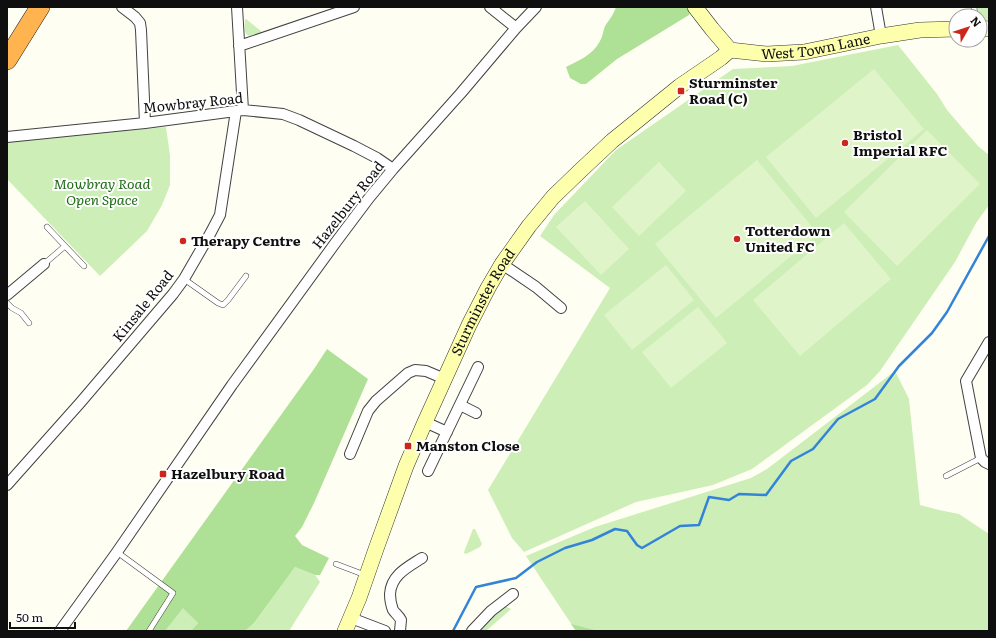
<svg xmlns="http://www.w3.org/2000/svg" width="996" height="638" font-family="Literata,serif">
<style>
.green{fill:#cdeeb7}
.forest{fill:#aee095}
.pitch{fill:#e0f4ca}
.lines{fill:none;stroke-linecap:round;stroke-linejoin:round}
.stream{stroke:#3383d8;stroke-width:2.5}
.lane-casing{stroke:#424242;stroke-width:6}
.street-casing{stroke:#424242;stroke-width:12}
.secondary-casing{stroke:#313131;stroke-width:16}
.highway-casing{stroke:#202020;stroke-width:20}
.lane{stroke:#fff;stroke-width:5}
.street{stroke:#fff;stroke-width:10}
.secondary{stroke:#feffad;stroke-width:15}
.highway{stroke:#ffb450;stroke-width:19}
.poi-dot{fill:#cc271b;stroke:#fff;stroke-width:1.5}
.labels{text-anchor:middle;stroke-width:4;stroke-linejoin:round;paint-order:stroke}
.street-label{font-size:14px;fill:#0f0f0f;stroke:#fff}
.poi-label{font-size:14px;font-weight:bold;fill:#0f0f0f;stroke:#fff;text-anchor:start}
.park-label{font-size:14px;font-style:italic;fill:#216e19;stroke:#fff}
</style>
<rect width="100%" height="100%" fill="#fffef2"/>
<!-- green -->
<path class="green" d="M977,7H989V20L980,19V16H977Z
M245,19H246L261,31V32L249,36C243,33 245,26 245,19Z
M898,45L937,94L947,110L978,146L989,155V205L976,223L955,262L880,371L867,385L752,469L713,485L636,502L524,552L512,538L488,490L610,288L540,236L554,215L616,150L733,69L792,66Z
M166,127L170,156V185L162,205L147,231L100,276L7,179V142Z
M895,371L909,399L920,505L939,510L959,514L989,534V631H576L526,556L595,527L751,478L767,469Z
M473,529H475L476,531L482,544L480,547L466,554L464,553V552Z
M295,567L315,575L320,582L289,631H245L254,623Z
M505,606L511,609L486,631H476L482,624Z
M183,607L198,623L191,631H165Z"/>
<!-- forest -->
<path class="forest" d="M616,7H686L690,12L689,15L617,59L586,84H581L570,78L566,67C579,60 593,55 600,41C603,36 603,31 605,26C609,20 614,14 616,7Z
M327,349L368,379L314,503L302,527L295,536L302,545L329,558L320,575H315L295,567L254,623L245,631H191L198,623L183,608L165,631H126L314,369Z
M571,624L598,631H576Z"/>
<!-- pitch -->
<path class="pitch" d="M874,69L924,129L816,218L766,157Z
M927,130L980,184L897,266L844,212Z
M757,160L818,234L716,318L655,244Z
M659,162L686,191L639,236L612,207Z
M585,201L629,249L601,275L556,227Z
M844,223L891,279L800,356L753,300Z
M666,265L694,300L632,350L604,315Z
M698,307L727,343L671,388L642,352Z"/>
<g class="lines">
<!-- stream -->
<path class="stream" d="M453,631L476,587L516,578L537,562L565,548L592,540L615,529L627,531L637,545L642,548L680,526L699,525L709,497L729,500L739,494L766,495L791,461L813,449L838,419L875,399L899,366L932,333L947,312L989,236"/>
<!-- lane casing -->
<g class="lane-casing">
<path id="lane" d="M974,7L975,16
M47,227L84,266
M44,264L65,246
M184,279L218,303L223,305L228,300L246,276
M7,303L12,308L21,313L29,323
M946,476L981,458
M117,552L173,593L149,631
M336,564L365,575"/>
</g>
<!-- street casing -->
<g class="street-casing">
<path id="street" d="M122,7L135,17L140,23L141,30L145,123
M237,7L243,110
M490,7L516,28
M876,7L881,36
M239,46L354,7
M7,137L145,123L243,110L283,114L299,120L354,146L377,158L393,169
M502,264L536,287L561,308
M7,295L44,264
M989,342L966,381L981,458L985,462L989,464
M460,405L476,413
M425,422L447,432
M350,454L368,411L376,401L408,373L415,370L426,371L445,379
M428,471L478,367
M7,485L80,403L173,294L184,279L210,234L220,215L236,111
M351,618L385,631
M60,631L117,552L232,385L336,242L369,198L393,169L461,93L516,28L536,7
M400,631L401,620C399,616 395,613 393,610C391,605 390,600 390,594C391,575 408,567 422,558
M472,631L491,611L513,594"/>
</g>
<!-- secondary casing -->
<g class="secondary-casing">
<g id="secondary">
<path id="s1" d="M695,7L712,29L730,50L767,54L804,52L881,36L920,30L956,29"/>
<path d="M980,28L989,29"/>
<path id="s2" d="M345,631L359,598L376,549L406,466L425,422L469,325L488,288L502,264L529,226L553,197L581,170L612,141L680,86L721,58L730,50"/>
</g>
</g>
<!-- highway casing -->
<g class="highway-casing">
<path id="highway" d="M7,60L40,7"/>
</g>
<!-- lane -->
<use href="#lane" class="lane"/>
<!-- street -->
<use href="#street" class="street"/>
<!-- secondary -->
<use href="#secondary" class="secondary"/>
<!-- highway -->
<use href="#highway" class="highway"/>
</g>
<!-- markers -->
<g class="poi-dot">
<rect x="677" y="87" width="8" height="8" rx="2"/>
<circle cx="845" cy="143" r="4"/>
<circle cx="737" cy="239" r="4"/>
<circle cx="183" cy="241" r="4"/>
<rect x="404" y="442" width="8" height="8" rx="2"/>
<rect x="159" y="470" width="8" height="8" rx="2"/>
</g>
<g class="labels">
<!-- street labels -->
<g class="street-label">
<text dy="5" stroke="none"><textPath href="#s1" startOffset="142">West Town Lane</textPath></text>
<text transform="translate(193 103) rotate(-6)" y="5">Mowbray Road</text>
<text transform="translate(348 205) rotate(-52)" y="5">Hazelbury Road</text>
<text dy="5" stroke="none"><textPath href="#s2" startOffset="357">Sturminster Road</textPath></text>
<text transform="translate(143 306) rotate(-51)" y="5">Kinsale Road</text>
</g>
<!-- poi labels -->
<g class="poi-label">
<text x="689" y="88">Sturminster<tspan x="689" dy="16">Road (C)</tspan></text>
<text x="853" y="140">Bristol<tspan x="853" dy="16">Imperial RFC</tspan></text>
<text x="745" y="236">Totterdown<tspan x="745" dy="16">United FC</tspan></text>
<text x="191" y="246">Therapy Centre</text>
<text x="416" y="451">Manston Close</text>
<text x="171" y="479">Hazelbury Road</text>
</g>
<!-- park labels -->
<g class="park-label">
<text x="102" y="189">Mowbray Road<tspan x="102" dy="16">Open Space</tspan></text>
</g>
</g>
<!-- border -->
<rect width="996" height="638" fill="none" stroke="#0f0f0f" stroke-width="16"/>
<!-- north arrow -->
<g transform="translate(968 28) rotate(51)"><circle r="19" fill="#ffffff" stroke="#9f9f9f"/>
<path d="M0-3L7 15L0 10L-7 15Z" fill="#cc271b"/>
<text y="-6" font-size="11" font-weight="bold" text-anchor="middle" fill="#0f0f0f">N</text>
</g>
<!-- scale -->
<path d="M10 622v6h65v-6" fill="none" stroke="#0f0f0f" stroke-width="2"/>
<text x="16" y="622" font-size="12" fill="#0f0f0f" stroke="#ffffff" stroke-width="3" paint-order="stroke">50 m</text>
</svg>
